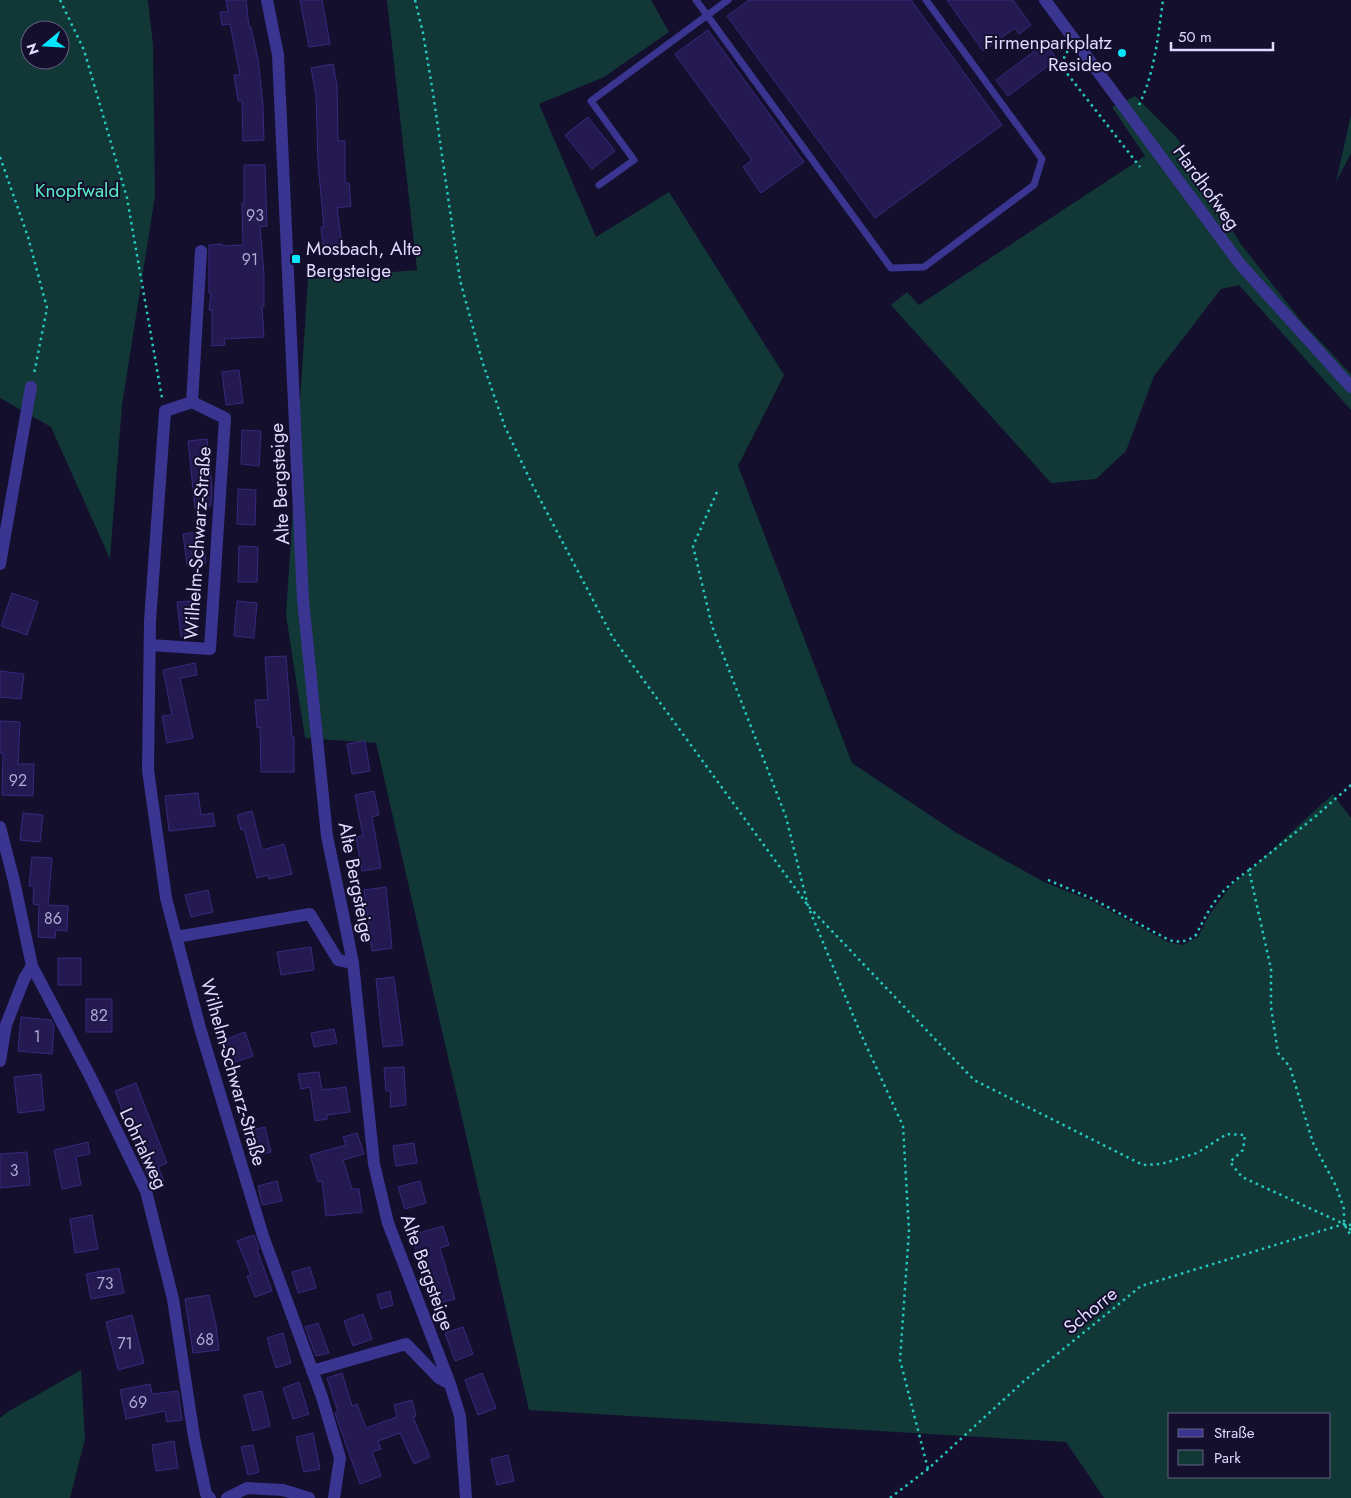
<svg xmlns="http://www.w3.org/2000/svg" width="1351" height="1498" font-family="Jost,sans-serif">
<style>
.green{fill:#113736;fill-rule:evenodd}
.building{fill:#241950;stroke:#39297e}
.lines{fill:none;stroke-linecap:round;stroke-linejoin:round}
.path{stroke:#25c9be;stroke-width:2.5;stroke-dasharray:2.5 4;stroke-linecap:butt}
.service{stroke:#393590;stroke-width:7}
.minor{stroke:#393590;stroke-width:12}
.tertiary{stroke:#393590;stroke-width:12}
.poi-dot{fill:#06e7ff;stroke:#140f2d;stroke-width:2}
.labels{text-anchor:middle;stroke-width:4;stroke-linejoin:round;paint-order:stroke}
.number-label{font-size:16px;fill:#b0aad3}
.poi-label{font-size:19px;fill:#dfdaff;stroke:#140f2d;text-anchor:end}
.street-label{font-size:19px;fill:#dfdaff;stroke:#140f2d}
.park-label{font-size:19px;fill:#5aebc7;stroke:#140f2d}
</style>
<rect width="100%" height="100%" fill="#140f2d"/>
<!-- green -->
<path class="green" d="M0,0H148L153,45L155,196L122,405L110,559L51,427L0,398ZM30,30H60V60H30Z
M387,0H651L669,32L604,77L539,104L596,237L669,192L784,375L738,466L852,763L955,832L1044,882L1092,901L1168,942L1182,945L1198,937L1209,915L1232,884L1251,869L1333,794L1351,818V1498H1104L1066,1442L529,1410L376,743L305,738L286,615L308,279L417,270ZM1170,1414H1330V1477H1170Z
M1135,96L1177,138L1240,243L1302,322L1351,374V410L1239,285L1221,289L1154,376L1126,451L1096,479L1051,483L891,305L907,292L919,305L1145,156L1112,107Z
M1351,115V153L1336,182Z
M81,1370L85,1439L70,1498H0V1418L9,1411Z"/>
<!-- building -->
<path class="building" d="M226,0H246L249,27H251L258,59L263,106L264,140L243,141L242,101H238L234,75H240L230,24L222,25L220,12H228Z
M300,0H322L330,44L309,47Z
M749,0H911L1002,125L875,218L727,16Z
M947,0H1013L1031,25L1019,34L1015,28L983,51Z
M708,30L804,162L761,193L743,167L752,160L675,54Z
M1045,43L1057,59L1008,96L996,80Z
M333,64L337,85L338,141H345V183H349L351,206L337,208L343,252L324,255L321,227H324L318,163L316,95L311,68Z
M588,117L615,151L592,169L565,135Z
M244,165H265L267,226L260,227L264,274V306H262L264,337L224,339L225,345L212,346V310H209L211,293H209V245L222,244V246L243,245L242,203H244Z
M239,370L243,403L226,405L222,372Z
M242,430L261,431L259,466L241,464Z
M207,439L212,487L211,506L195,508L188,441Z
M238,489L256,490L255,525L237,524Z
M202,531L206,563L187,565L183,534Z
M239,546L258,547L257,582H238Z
M12,593L38,602L27,635L1,626Z
M194,601L197,636L181,637L177,602Z
M237,601L257,603L254,638L234,636Z
M286,656L292,737H294V772H261L260,727L257,728L255,700H268L265,657Z
M195,663L197,675L180,678L193,738L167,743L162,716L172,715L163,670Z
M0,671L24,674L21,699L0,697Z
M0,721L20,722L18,764H34L33,796L2,795L3,753H0Z
M365,741L370,771L352,774L347,744Z
M374,791L379,815L372,817L381,868L362,871L356,837L363,836L355,795Z
M198,793L201,815L213,813L215,826L169,831L165,796Z
M252,811L262,850L284,844L292,874L269,879L268,875L257,878L244,829L241,830L237,815Z
M23,813L43,815L40,842L20,840Z
M32,857L52,858L48,905L68,906L67,931L56,930L55,938L38,937L39,905L33,904L34,886H29Z
M386,887L392,948L372,951L364,890Z
M208,890L213,912L191,917L185,895Z
M311,947L314,970L281,975L277,952Z
M58,958H81V985H58Z
M394,977L403,1045L383,1047L376,979Z
M86,999H112V1032H86Z
M21,1017L51,1020L54,1026L52,1054L18,1051Z
M334,1029L337,1043L314,1047L311,1033Z
M245,1032L253,1056L230,1064L222,1041Z
M404,1067L406,1105L390,1107L391,1091H386L384,1068Z
M319,1072L322,1090L346,1087L350,1112L327,1115V1119L315,1121L310,1087L301,1089L298,1074Z
M41,1074L44,1110L18,1113L14,1077Z
M136,1083L167,1163L158,1167L164,1181L153,1185L146,1171L115,1091Z
M265,1127L271,1152L250,1157L244,1132Z
M357,1133L364,1154L343,1160L352,1189H359L362,1212L326,1216L322,1181L318,1182L310,1155L346,1145L343,1137Z
M88,1142L90,1154L76,1157L81,1185L62,1189L54,1150Z
M414,1143L417,1163L396,1166L393,1146Z
M27,1152L30,1185L0,1188V1154Z
M277,1181L282,1201L262,1205L258,1186Z
M420,1181L426,1203L405,1209L398,1187Z
M92,1215L98,1249L75,1253L70,1219Z
M443,1226L449,1245L440,1248L455,1299L437,1304L422,1253L417,1254L412,1235Z
M254,1235L259,1249L257,1250L272,1291L255,1297L247,1276L251,1275L237,1241Z
M310,1267L316,1288L298,1293L292,1272Z
M119,1268L124,1293L91,1299L86,1274Z
M390,1291L393,1305L381,1309L377,1295Z
M209,1295L216,1325L219,1350L193,1353L185,1299Z
M363,1314L372,1339L353,1346L344,1321Z
M132,1315L144,1363L118,1370L106,1322Z
M318,1323L329,1353L316,1356L305,1327Z
M463,1327L473,1354L455,1361L445,1333Z
M283,1333L291,1363L276,1368L267,1338Z
M342,1373L352,1406L357,1404L366,1428L397,1417L394,1405L412,1400L416,1416L413,1417L430,1457L414,1464L400,1433L378,1441L381,1449L372,1452L381,1476L360,1484L339,1425L335,1413L338,1412L327,1378Z
M482,1373L496,1408L478,1415L465,1380Z
M299,1382L309,1414L293,1419L283,1388Z
M150,1384L152,1394L178,1391L182,1420L167,1422L165,1411L126,1419L120,1390Z
M262,1391L270,1426L253,1431L244,1395Z
M313,1433L320,1469L304,1472L296,1437Z
M174,1441L178,1468L156,1471L152,1445Z
M253,1445L259,1472L248,1475L241,1447Z
M508,1455L514,1481L497,1485L491,1459Z"/>
<g class="lines">
<!-- path -->
<path class="path" d="M60,0L84,50L127,198L162,398
M415,0L423,33L433,93L460,280L482,361L505,427L533,486L613,638L809,907L974,1080L1143,1165L1161,1164L1197,1153L1227,1134L1245,1135L1243,1150L1230,1162L1242,1177L1344,1224L1351,1230
M1068,51L1065,54L1062,67L1140,167
M1139,105C1155,72 1158,36 1163,0
M0,157L28,237L47,308L34,374
M717,492L693,546L712,626L786,817L808,906
M1351,785L1316,816L1249,870L1271,969V1007L1278,1053L1290,1067L1313,1143L1336,1186L1344,1209V1224L1351,1236
M1048,880L1091,898L1169,940C1179,943 1187,942 1196,935C1212,903 1219,891 1249,870
M810,911L860,1032L903,1126L909,1231L900,1360L928,1469
M890,1498L928,1469L1024,1381L1141,1286L1344,1224L1351,1225"/>
<!-- service -->
<path class="service" d="M696,0L891,268L924,267L1034,185L1042,159L926,0
M599,185L634,160L591,101L728,0"/>
<!-- minor -->
<path class="minor" d="M267,0L278,55L303,600L327,836L353,963L374,1164L388,1223L450,1384L460,1416L466,1498
M192,402L201,251
M0,564L31,387
M150,645L210,649L225,418L192,402L165,411L150,621L148,770L166,898L200,1028L263,1236L322,1397L340,1458L334,1498
M0,827L14,881L32,966L90,1076L146,1191L173,1299L194,1437L206,1494L210,1498
M176,937L310,914L338,960L353,963
M0,1061L6,1025L24,979L32,966
M312,1371L406,1344L439,1378L450,1384
M227,1498L247,1488L283,1490L309,1498"/>
<!-- tertiary -->
<path class="tertiary" d="M1045,0L1240,264L1351,387"/>
</g>
<!-- markers -->
<g class="poi-dot">
<circle cx="1122" cy="53" r="5"/>
<rect x="291" y="254" width="10" height="10" rx="2.5"/>
</g>
<g class="labels">
<!-- number labels -->
<g class="number-label">
<text x="255" y="221">93</text>
<text x="250" y="265">91</text>
<text x="18" y="786">92</text>
<text x="53" y="924">86</text>
<text x="99" y="1021">82</text>
<text x="37" y="1042">1</text>
<text x="14" y="1176">3</text>
<text x="105" y="1289">73</text>
<text x="205" y="1345">68</text>
<text x="125" y="1349">71</text>
<text x="138" y="1408">69</text>
</g>
<!-- poi labels -->
<g class="poi-label">
<text x="1112" y="49">Firmenparkplatz<tspan x="1112" dy="22">Resideo</tspan></text>
<text x="306" y="255" text-anchor="start">Mosbach, Alte<tspan x="306" dy="22">Bergsteige</tspan></text>
</g>
<!-- street labels -->
<g class="street-label">
<text transform="translate(1207 187) rotate(54)" y="7">Hardhofweg</text>
<text transform="translate(279 484) rotate(-93)" y="7">Alte Bergsteige</text>
<text transform="translate(197 543) rotate(-86)" y="7">Wilhelm-Schwarz-Straße</text>
<text transform="translate(357 882) rotate(79)" y="7">Alte Bergsteige</text>
<text transform="translate(234 1072) rotate(74)" y="7">Wilhelm-Schwarz-Straße</text>
<text transform="translate(144 1148) rotate(65)" y="7">Lohrtalweg</text>
<text transform="translate(428 1272) rotate(70)" y="7">Alte Bergsteige</text>
<text transform="translate(1090 1310) rotate(-39)" y="7">Schorre</text>
</g>
<!-- park labels -->
<g class="park-label">
<text x="77" y="197">Knopfwald</text>
</g>
</g>
<!-- legend -->
<rect x="1168" y="1413" width="162" height="65" fill="#140f2d" stroke="#656081"/>
<rect x="1178" y="1429" width="25" height="8" fill="#393590" stroke="#656081"/>
<text x="1214" y="1438" font-size="15" fill="#dfdaff">Straße</text>
<rect x="1178" y="1450" width="25" height="15" fill="#113736" stroke="#656081"/>
<text x="1214" y="1463" font-size="15" fill="#dfdaff">Park</text>
<!-- north arrow -->
<g transform="translate(45 45) rotate(252)"><circle r="24" fill="#140f2d" stroke="#656081"/>
<path d="M0-4L9 19L0 12L-9 19Z" fill="#06e7ff"/>
<text y="-8" font-size="14" font-weight="bold" text-anchor="middle" fill="#dfdaff">N</text>
</g>
<!-- scale -->
<path d="M1171 42v8h102v-8" fill="none" stroke="#dfdaff" stroke-width="2.5"/>
<text x="1178" y="42" font-size="15" fill="#dfdaff" stroke="#140f2d" stroke-width="4" paint-order="stroke">50 m</text>
</svg>
